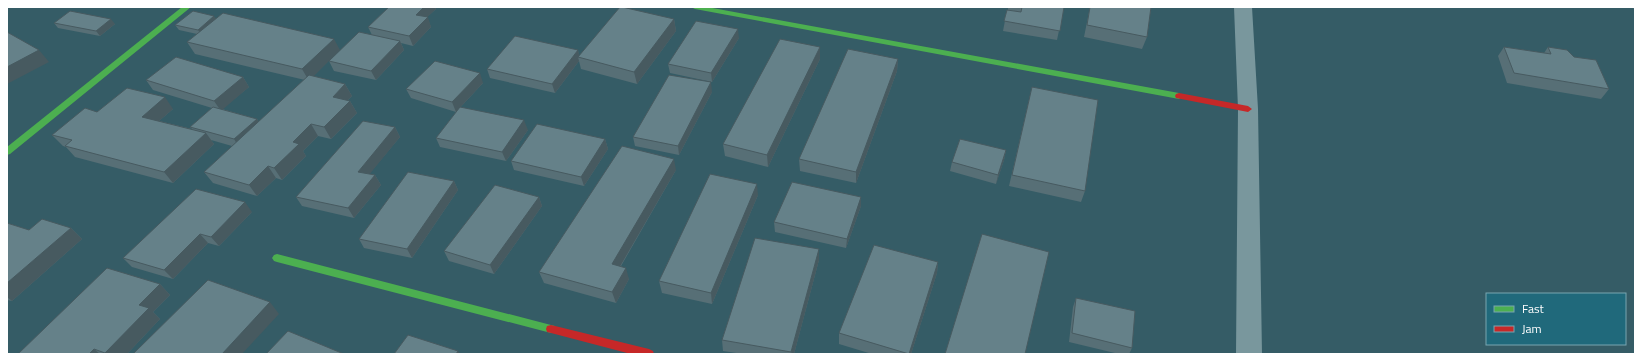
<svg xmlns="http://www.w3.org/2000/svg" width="1642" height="361" font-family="'Titillium Web',sans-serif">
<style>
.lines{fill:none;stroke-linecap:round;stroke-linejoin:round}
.street{fill:#79979d;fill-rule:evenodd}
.fast{fill:#4caf50;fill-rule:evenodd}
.jam{fill:#c62828;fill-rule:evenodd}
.wall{fill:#576f76}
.shaded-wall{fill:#475a60}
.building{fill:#658189;stroke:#475a60}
</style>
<rect width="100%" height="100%" fill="#355c66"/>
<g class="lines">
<!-- street -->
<path class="street" d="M1234,7H1252L1258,109L1262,354H1236L1238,109Z"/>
<!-- fast -->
<path class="fast" d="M182,7H191L10,154L7,155V147Z
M691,7H707L1179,93L1183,96L1179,99L695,9Z
M277,254L551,325L555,326L556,329L555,332L551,333L277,262L274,261L272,258L274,255Z"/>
<!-- jam -->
<path class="jam" d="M1179,93L1248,106L1252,109L1248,112L1176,98L1175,96L1176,94Z
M551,325L649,349L653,351L654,354H631L551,333L547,332L546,329L547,326Z"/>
</g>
<!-- wall -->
<path class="wall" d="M389,7H435L436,9L427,17L431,27L413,46L401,43L404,50L376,80L334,71L329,61L372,35L368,27Z
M1008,7H1064L1057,40L1003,31L1007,10H1008Z
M1090,7H1151L1147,37L1142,49L1084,37Z
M1633,7H1635V12Z
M223,13L313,76L345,84L352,96L347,101H350L357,113L331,139L318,136L303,151L306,156L282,180L276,178L257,196L213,183L204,172L232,146L211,140L214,144L173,183L75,157L66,147L63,146L52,135L97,112L173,109L159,121L192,129L190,127L212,108L153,90L146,80L243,77L249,87L222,109L257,119L259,122L305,80L195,54L187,42L197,34L179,30L175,25L216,19Z
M674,19L676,31L637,84L581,69L579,61L555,93L490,78L487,69L578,50L579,56Z
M54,23L115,24L100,36L58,28Z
M739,38L712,82L670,73L668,64Z
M820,47V59L768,167L725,156L723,144Z
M1504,47L1544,53L1548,47L1609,89L1601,99L1507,83L1498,56Z
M898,59L897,71L856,183L800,171L799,159Z
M483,83L456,112L411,98L406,89Z
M1032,87L1085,191L1081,202L1009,186Z
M712,92L679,155L635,146L633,137Z
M395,127L400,137L369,174L375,175L381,185L354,218L302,206L296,197Z
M528,130L506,161L440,147L436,138Z
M605,139L608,149L584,186L514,170L511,161Z
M1006,150L1004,160L996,184L950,171L952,162Z
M676,170L621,266L629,279L616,303L544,283L539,272Z
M454,181L458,190L412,258L364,248L359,239Z
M758,195L712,304L662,293L659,281Z
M539,197L542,206L494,274L449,261L444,251Z
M861,206L846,248L775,232L774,222Z
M252,212L219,246L208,243L173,279L132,267L123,258Z
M7,223L29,230L71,228L82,239L12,301L7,300Z
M819,260L794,354H743L723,351L722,340Z
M938,262L937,273L911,354H872L839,344V333Z
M160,284L170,295L153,312L160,319L127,354H18Z
M1076,298L1132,348L1129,354H1119L1069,342L1073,307Z"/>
<!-- shaded-wall -->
<path class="shaded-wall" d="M424,7H435L436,9L420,24L416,15Z
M214,16L218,21L201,35L198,30Z
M428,17L431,27L413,46L409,36Z
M111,19L115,24L100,36L96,31Z
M674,19L676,31L637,84L634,72Z
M738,29L739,38L712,82L711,73Z
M334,39L340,50L309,81L302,69Z
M400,41L404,50L376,80L371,71Z
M820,47V59L768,167L767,155Z
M39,50L49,62L7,84V67Z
M578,50L580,58L578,57L579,61L555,93L552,84Z
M898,59L897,71L856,183V172Z
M480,73L483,83L456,112L452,102Z
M243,77L249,87L221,111L214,101Z
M711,82L712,92L679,155L678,146Z
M345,84L352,96L339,109L333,97Z
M165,97L173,109L151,128L142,117Z
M350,101L357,113L331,139L324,127Z
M257,119L263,128L240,149L234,139Z
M524,120L528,130L506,161L502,152Z
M311,124L318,136L303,151L306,156L282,180L274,168L293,142Z
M395,127L400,137L364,181L358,172Z
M206,133L214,144L173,183L164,172Z
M605,139L608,149L584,186L581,177Z
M1006,150L1004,160L996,184L998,175Z
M674,159L676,170L615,275L612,264Z
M268,166L276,178L257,196L249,185Z
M375,175L381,185L354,218L348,208Z
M454,181L458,190L412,258L407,249Z
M757,184L758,195L712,304L711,293Z
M539,197L542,206L494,274L490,265Z
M861,197V206L846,248L847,239Z
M245,202L252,212L219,246L211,237Z
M71,228L82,239L12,301L7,297V283Z
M200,234L208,243L173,279L164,270Z
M819,249V260L794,354H792L791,352Z
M938,262L937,273L911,354H909Z
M626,268L629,279L616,303L612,292Z
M160,284L170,295L153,312L160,319L127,354H107L105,353L139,305Z
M270,302L279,314L242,354H222Z
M94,349L100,354H89Z
M458,351L460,354H456Z"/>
<!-- building -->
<path class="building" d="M389,7H424L416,15L428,17L409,36L368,27Z
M620,7H622L674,19L634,72L578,57Z
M1022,7H1064L1060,31L1004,21L1007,10L1021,12Z
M1090,7H1151L1147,37L1087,25Z
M70,11L111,19L96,31L54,23Z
M193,11L214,16L198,30L175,25Z
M223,13L334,39L302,69L187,42Z
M696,21L738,29L711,73L668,64Z
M7,32L39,50L7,67Z
M359,32L400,41L371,71L329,61Z
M515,36L578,50L552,84L487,69Z
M780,39L820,47L767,155L723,144Z
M1504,47L1551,54L1548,47L1567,50L1574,57L1596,60L1609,89L1514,73Z
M848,49L898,59L856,172L799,159Z
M176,57L243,77L214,101L146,80Z
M435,61L480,73L452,102L406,89Z
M309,75L345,84L333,97L350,101L324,127L311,124L293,142L299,144L274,168L268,166L249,185L204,172Z
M669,75L711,82L678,146L633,137Z
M1032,87L1098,100L1085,191L1012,175Z
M127,88L165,97L142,117L206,133L164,172L65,146L72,140L52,135L85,108L97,112Z
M213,107L257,119L234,139L190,127Z
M460,107L524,120L502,152L436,138Z
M363,121L395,127L358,172L375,175L348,208L296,197Z
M537,124L605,139L581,177L511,161Z
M960,139L1006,150L998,175L952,162Z
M622,146L674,159L612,264L626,268L612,292L539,272Z
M408,172L454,181L407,249L359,239Z
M710,174L757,184L711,293L659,281Z
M792,182L861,197L847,239L774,222Z
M495,185L539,197L490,265L444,251Z
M196,189L245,202L211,237L200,234L164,270L123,258Z
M42,219L71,228L7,283V223L29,230Z
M982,234L1049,252L1025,354H945Z
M755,238L819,249L791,352L722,340Z
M874,245L938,262L909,354L839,333Z
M107,268L160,284L139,305L149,308L105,353L94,349L89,354H18Z
M208,280L270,302L222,354H133Z
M1076,298L1135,311L1132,348L1072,333Z
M288,331L344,354H266Z
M408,335L458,351L456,354H394Z"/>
<!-- border -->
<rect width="1642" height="361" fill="none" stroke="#ffffff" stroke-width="16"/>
<!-- legend -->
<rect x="1486" y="293" width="140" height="52" fill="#20697b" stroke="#79a5b0"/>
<rect x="1494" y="306" width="20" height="6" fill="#4caf50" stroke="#79a5b0"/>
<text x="1522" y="313" font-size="12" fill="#ffffff">Fast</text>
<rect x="1494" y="326" width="20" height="6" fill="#c62828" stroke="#79a5b0"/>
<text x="1522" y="333" font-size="12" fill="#ffffff">Jam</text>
</svg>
